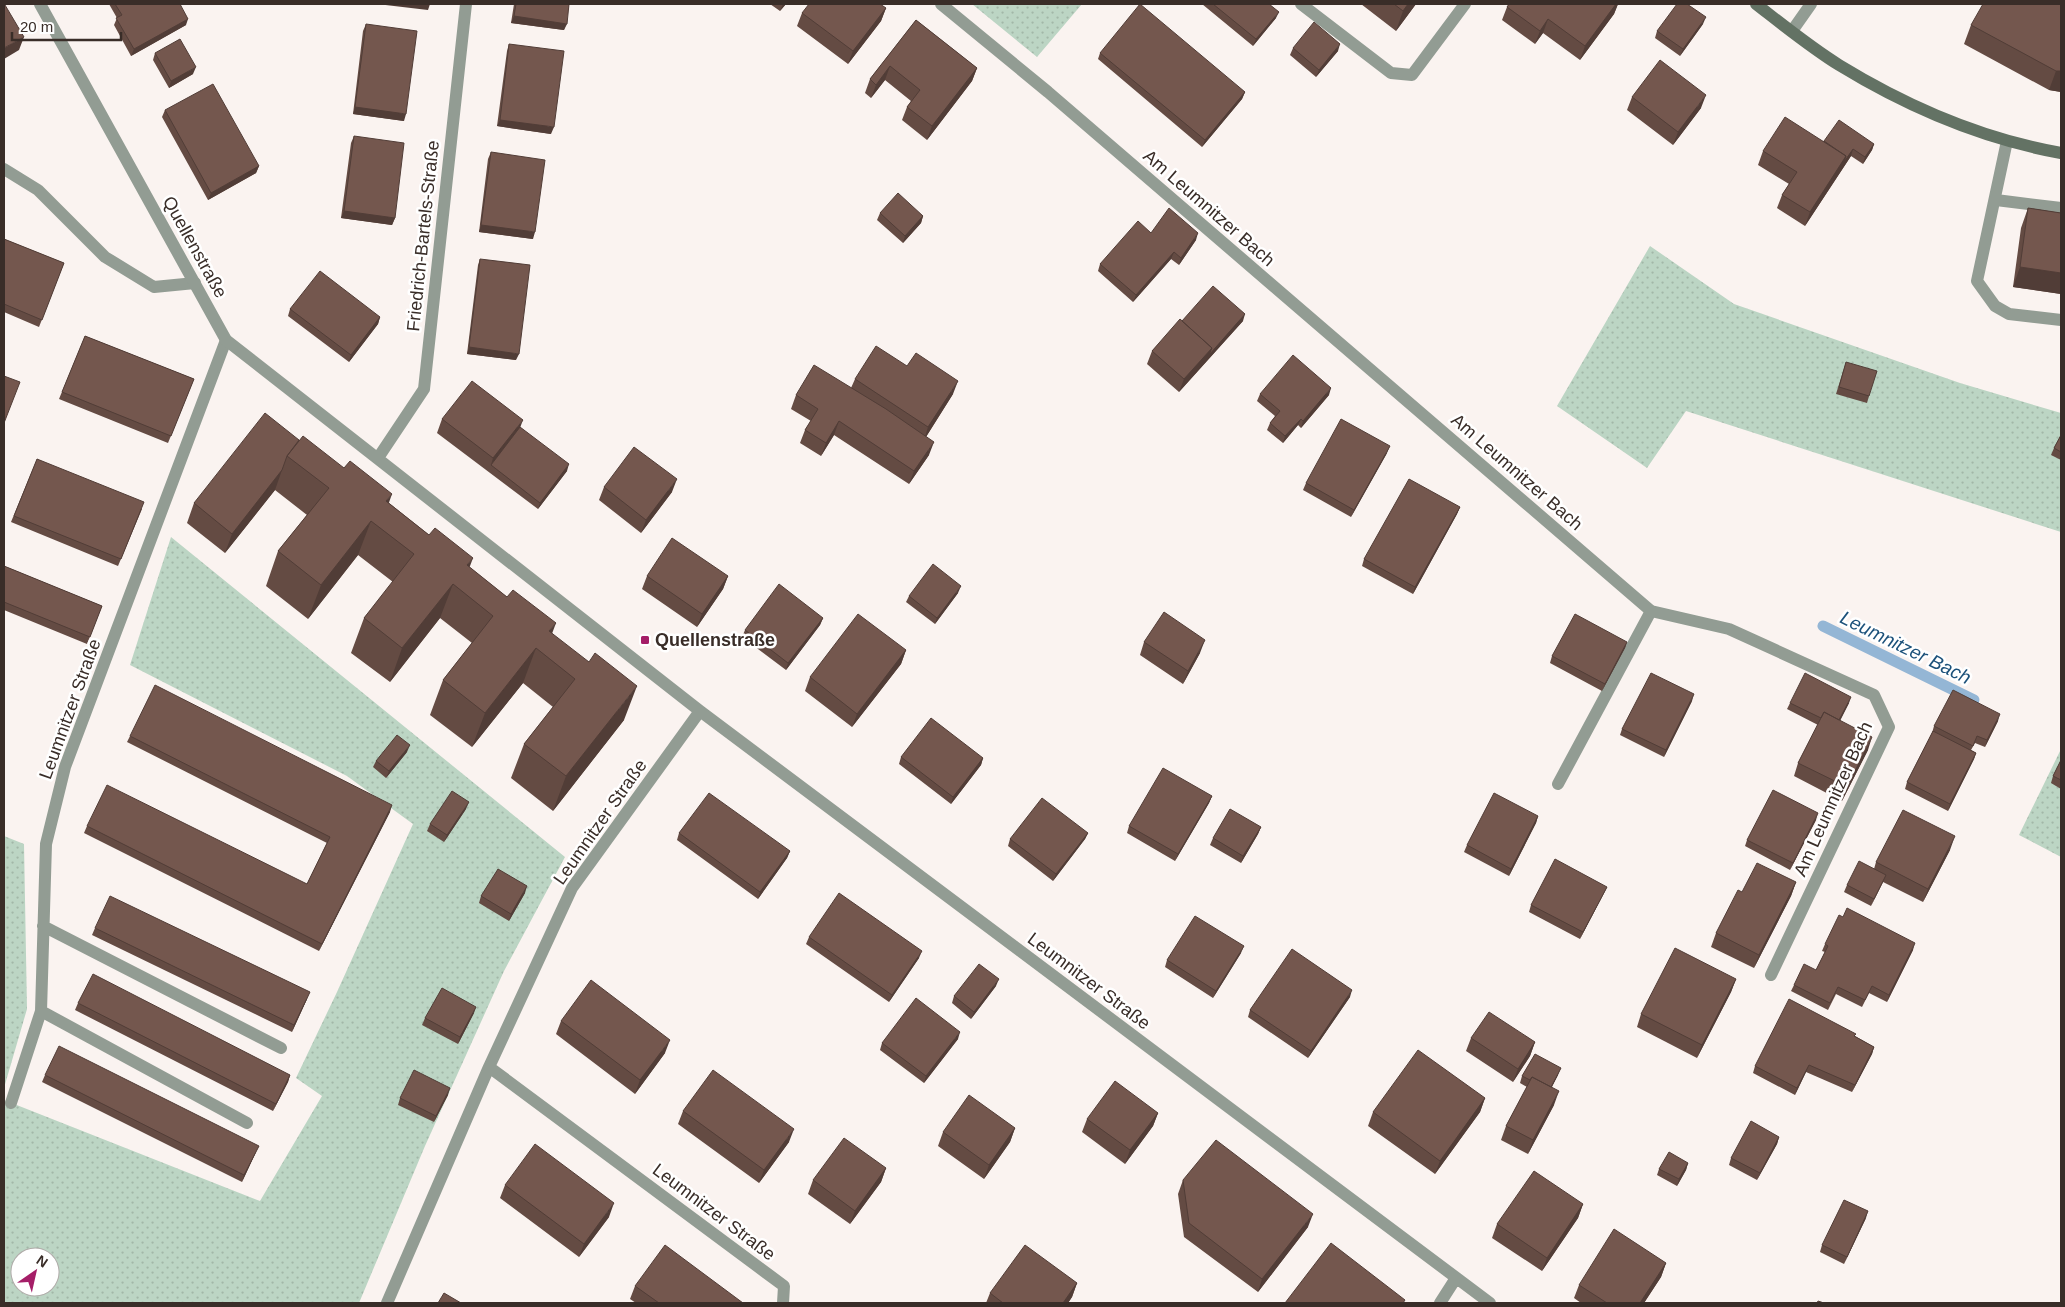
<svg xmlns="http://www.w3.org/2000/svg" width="2065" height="1307" font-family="Arial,sans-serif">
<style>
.grass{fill:url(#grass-dots);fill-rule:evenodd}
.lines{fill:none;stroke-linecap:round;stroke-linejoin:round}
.stream{stroke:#94b6d5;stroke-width:11}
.service{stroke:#929c93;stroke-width:12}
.minor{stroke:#929c93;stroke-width:12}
.secondary{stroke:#637264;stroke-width:12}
.wall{fill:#644b43}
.shaded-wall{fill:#513d37}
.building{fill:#74574e;stroke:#513d37}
.poi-dot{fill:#a51e68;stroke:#fff;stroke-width:2}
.labels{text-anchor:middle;stroke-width:5;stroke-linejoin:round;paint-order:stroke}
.street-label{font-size:18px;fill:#392d28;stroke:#fff}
.poi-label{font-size:18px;font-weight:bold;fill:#392d28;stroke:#fff;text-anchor:start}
.water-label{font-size:19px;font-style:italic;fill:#1c517a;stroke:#fff}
</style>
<defs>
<pattern id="grass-dots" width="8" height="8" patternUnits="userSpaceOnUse" patternTransform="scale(1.25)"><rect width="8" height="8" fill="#bcd5c4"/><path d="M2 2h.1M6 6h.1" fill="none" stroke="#a2b7a8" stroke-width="1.8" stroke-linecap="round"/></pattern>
</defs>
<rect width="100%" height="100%" fill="#faf3f0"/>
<!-- grass -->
<path class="grass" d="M972,4H1082L1037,57Z
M1650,246L1734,304L1960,383L2061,413V532L1686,411L1647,468L1557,406Z
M171,537L565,857L504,971L425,1146L359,1303H4V1100L260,1201L322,1096L296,1078L337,992L413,824L347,776L130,665ZM20,1257H50V1287H20Z
M2061,749V857L2019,835Z
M4,836L24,844L27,1009L4,1088Z"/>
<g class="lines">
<!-- stream -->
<path class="stream" d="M1823,626L1974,700"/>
<!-- service -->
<path class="service" d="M1301,4L1391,73L1412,75L1465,4
M4,169L38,190L105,257L154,287L195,283
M1558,784L1651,611
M43,926L281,1048
M41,1011L247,1123
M11,1103L41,1011L46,844L65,767L226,340"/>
<!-- minor -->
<path class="minor" d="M40,4L226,340L700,711L1490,1303
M941,4L1048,92L1651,611L1729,629L1874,695L1889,727L1771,975
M1792,31L1811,4
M2007,141L1977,281L1995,306L2009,314L2061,320
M1996,200L2061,208
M378,458L424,389L466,4
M489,1067L784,1286L783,1303
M387,1303L489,1067L572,888L700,711
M1440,1303L1456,1278"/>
<!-- secondary -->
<path class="secondary" d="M1756,4C1783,25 1810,47 1839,65C1906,106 1983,139 2061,153"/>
</g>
<!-- wall -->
<path class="wall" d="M109,4H180L186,25L131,56L114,25L117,18Z
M514,4H569L564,30L511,23Z
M770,4H786L780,11Z
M1202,4H1269L1276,18L1253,46Z
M1361,4H1416L1396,31Z
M1509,4H1618L1614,14L1580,60L1543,33L1535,44L1502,20L1507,7Z
M2061,5V92L2049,90L1964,44L1971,25Z
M886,8L881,21L848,64L797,26L802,13Z
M916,20L977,68L972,81L927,140L902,120L907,107L911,101L885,80L871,98L865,93L870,79Z
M366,24L404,121L353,114L363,31Z
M1703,24L1680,56L1655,38L1657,31Z
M509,44L551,134L497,126L507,51Z
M1293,48L1338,51L1316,77L1290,55Z
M155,53L193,74L169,88L153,60Z
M1100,53L1245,92L1242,99L1202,147L1098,59Z
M1632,97L1701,108L1673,145L1627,110Z
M165,110L259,166L256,173L208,200L162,117Z
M354,136L395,218L392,225L341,218L351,143Z
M1824,141L1874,144L1872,150L1863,164L1851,156L1805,226L1777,208L1782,195L1789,184L1758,165L1763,151Z
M491,152L533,239L479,232L488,159Z
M2028,208L2061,213V294L2013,287L2021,228Z
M880,213L923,216L921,223L903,243L877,220Z
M1151,233L1196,240L1179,265L1171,259L1133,302L1098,271L1100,264Z
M4,239L64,263L39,327L4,312Z
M480,259L516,360L467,354L478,265Z
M290,309L380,317L378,324L349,362L288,316Z
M1182,321H1243L1179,392L1147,364L1152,351Z
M85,336L194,379L168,443L59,399Z
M1846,362L1869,396L1867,403L1836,394Z
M907,366L953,394L926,437L929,455L909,484L834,435L821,456L800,443L805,430L811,421L791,409L796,395L851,388L855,379Z
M1260,394L1329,395L1301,428L1298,425L1283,443L1267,430L1270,423L1275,416L1257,401Z
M442,419L520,427L567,471L538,509L437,433Z
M2061,435V460L2051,455L2054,448Z
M299,440L389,503L552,633L624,720L553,811L511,778L524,744L553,707L523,683L472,747L430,715L443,680L472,643L440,618L390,682L351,653L364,618L393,582L358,555L308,619L266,586L278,551L307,515L275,490L225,553L187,523L194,503Z
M1387,453L1351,517L1303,490L1306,483Z
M37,459L142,509L118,566L11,522Z
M604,487L672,492L641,533L599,500Z
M1460,507L1457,514L1413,594L1362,566L1364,559Z
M4,566L102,606L87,644L4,610Z
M647,576H728L723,589L697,627L642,589Z
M958,593L935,624L906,602L909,596Z
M823,618L820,625L786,670L742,637L745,630Z
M1144,642L1200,653L1183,684L1140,655Z
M1627,642L1625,648L1602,691L1550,663L1552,656Z
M906,650L901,664L852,727L805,691L810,677Z
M1692,701L1664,757L1620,735L1622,729Z
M1790,703H1849L1840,720L1868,750L1842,801L1794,776L1798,763L1818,725L1787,709Z
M1998,721L1985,747L1975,743L1971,750L1976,753L1974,759L1948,811L1905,789L1907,782L1932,733L1934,726Z
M130,736L390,812L319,951L84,833L87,826L307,884L327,843L127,742Z
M407,752L386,778L373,767L376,761Z
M901,757L983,758L981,765L951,804L899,764Z
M2061,760V789L2051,783L2053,776Z
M1212,796L1209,803L1175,861L1127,833L1129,826Z
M466,809L444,842L427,831L430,824Z
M1538,816L1536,823L1509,876L1464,852L1467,845Z
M1816,820L1790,870L1745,846L1747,840Z
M1261,827L1258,834L1241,863L1210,845L1213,838Z
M679,833L790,851L787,858L758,899L677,840Z
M1088,833L1085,839L1053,881L1008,846L1010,839Z
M1950,850L1923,902L1883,882L1871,906L1844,892L1847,885L1874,869L1876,862Z
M1796,882L1791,896L1754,968L1711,947L1716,933L1742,892Z
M1607,887L1604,893L1580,939L1529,912L1531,905Z
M525,893L509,921L479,903L481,896Z
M95,928L307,999L292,1032L92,935Z
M809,937L919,958L889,1002L806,944Z
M1825,944L1913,950L1887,1002L1869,993L1862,1007L1836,994L1828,1010L1791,991L1794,985L1816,970L1825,952L1822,951Z
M1241,953L1213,998L1165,967L1167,960Z
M1736,979L1731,992L1697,1058L1637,1027L1641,1014Z
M996,986L971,1019L952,1003L954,996Z
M1350,997L1308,1058L1248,1017L1250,1010Z
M78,1003L290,1075L288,1082L273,1111L75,1010Z
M474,1013L458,1044L422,1025L425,1018Z
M561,1021L665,1053L635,1094L556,1034Z
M1855,1036L1874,1047L1872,1054L1852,1092L1806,1072L1795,1095L1753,1073L1755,1066Z
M1471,1038L1535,1042L1530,1056L1513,1082L1466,1051Z
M958,1039L924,1083L880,1050L882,1043Z
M45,1075L256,1152L242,1182L42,1082Z
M1558,1075L1552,1087L1554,1105L1528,1154L1501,1140L1506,1126L1527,1087L1520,1083L1522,1076Z
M448,1095L434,1122L398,1105L400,1098Z
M1485,1098L1480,1112L1435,1174L1368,1126L1373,1112Z
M683,1111L789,1142L759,1183L678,1124Z
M1158,1113L1153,1126L1125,1164L1082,1132L1087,1119Z
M1015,1128L1010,1142L984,1179L938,1146L943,1132Z
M1779,1137L1777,1144L1757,1180L1729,1165L1731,1158Z
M1688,1163L1686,1170L1677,1186L1657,1175L1659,1169Z
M886,1168L881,1182L850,1224L808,1194L813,1180Z
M1183,1180L1308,1227L1258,1292L1184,1237L1178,1194Z
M505,1185L609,1217L579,1257L500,1198Z
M1583,1204L1578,1218L1542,1271L1492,1238L1497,1224Z
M1866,1218L1844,1264L1820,1252L1822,1245Z
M1666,1263L1661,1277L1644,1303H1581L1574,1298L1579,1285Z
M1077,1283L1072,1297L1068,1303H986L990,1293Z
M635,1286L743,1303H636L630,1299Z"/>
<!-- shaded-wall -->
<path class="shaded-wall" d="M377,4H430L428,10Z
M783,4H786L780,11Z
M1408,4H1416L1396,31L1403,11Z
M1616,4H1618L1614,14L1580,60L1585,46Z
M886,8L881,21L848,64L853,51Z
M1279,12L1276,18L1253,46L1256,39Z
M514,16L567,24L564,30L511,23Z
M1706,17L1703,24L1680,56L1683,49Z
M188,19L186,25L131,56L134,49Z
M1548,19L1543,33L1535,44L1540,31Z
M24,37L19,50L4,59V48Z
M1340,44L1338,51L1316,77L1319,70Z
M890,66L885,80L871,98L876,85Z
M196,67L193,74L169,88L171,81Z
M977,68L972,81L927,140L932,126Z
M2056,71H2061V92L2049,90Z
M1245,92L1242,99L1202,147L1205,140Z
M1706,95L1701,108L1673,145L1678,132Z
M355,107L406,114L404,121L353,114Z
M500,120L554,127L551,134L497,126Z
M1874,144L1872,150L1863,164L1865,157Z
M1853,149L1851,156L1805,226L1810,212L1846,156Z
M259,166L256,173L208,200L211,193Z
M344,211L395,218L392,225L341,218Z
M923,216L921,223L903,243L905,236Z
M481,225L535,232L533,239L479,232Z
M1198,233L1196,240L1179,265L1181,258Z
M1174,252L1171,259L1133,302L1136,295Z
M2020,267L2061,273V294L2013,287Z
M1245,314L1243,321L1179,392L1184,379L1212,348Z
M380,317L378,324L349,362L351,355Z
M469,347L519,354L516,360L467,354Z
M958,381L953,394L924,440L928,427Z
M1331,388L1329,395L1301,428L1303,421Z
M1301,419L1298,425L1283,443L1285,436Z
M523,420L518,433L491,465L493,458Z
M839,421L834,435L821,456L826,443Z
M934,442L929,455L909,484L914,471Z
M1390,446L1387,453L1351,517L1354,510Z
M569,464L567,471L538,509L540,503Z
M282,470L275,490L225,553L232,534Z
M677,479L672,492L641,533L646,520Z
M392,494L380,528L386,501Z
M1460,507L1457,514L1413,594L1415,587Z
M371,521L358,555L308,619L321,585Z
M473,558L461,590L467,565Z
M728,576L723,589L697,627L702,614Z
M453,584L440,618L390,682L402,648Z
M961,586L958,593L935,624L937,618Z
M823,618L820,625L786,670L788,663Z
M556,623L544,655L549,631Z
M1205,640L1200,653L1183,684L1188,671Z
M1627,642L1625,648L1602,691L1605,684Z
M536,648L523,683L472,747L485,713Z
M906,650L901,664L852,727L857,714Z
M637,686L624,720L553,811L566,776Z
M1694,694L1692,701L1664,757L1666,750Z
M1851,697L1849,703L1834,733L1836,726Z
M2000,714L1998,721L1985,747L1987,740Z
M1872,737L1868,750L1842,801L1847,787Z
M410,745L407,752L386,778L389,771Z
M1976,753L1974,759L1948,811L1950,804Z
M983,758L981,765L951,804L953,797Z
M1212,796L1209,803L1175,861L1178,854Z
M469,802L466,809L444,842L447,835Z
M392,805L390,812L319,951L322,944Z
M1818,813L1816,820L1790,870L1793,863Z
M1538,816L1536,823L1509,876L1511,869Z
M1261,827L1258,834L1241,863L1243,856Z
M1088,833L1085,839L1053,881L1056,874Z
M1955,836L1950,850L1923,902L1928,889Z
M790,851L787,858L758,899L760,892Z
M1886,875L1883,882L1871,906L1874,899Z
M1796,882L1791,896L1754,968L1759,955Z
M527,886L525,893L509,921L511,914Z
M1607,887L1604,893L1580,939L1583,932Z
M1915,943L1913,950L1887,1002L1889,995Z
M1244,946L1241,953L1213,998L1216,991Z
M922,951L919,958L889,1002L892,995Z
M999,979L996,986L971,1019L974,1012Z
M1736,979L1731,992L1697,1058L1702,1045Z
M1352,990L1350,997L1308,1058L1311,1051Z
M310,992L307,999L292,1032L294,1025Z
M476,1007L474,1013L458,1044L460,1037Z
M960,1032L958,1039L924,1083L926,1076Z
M670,1040L665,1053L635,1094L640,1080Z
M1535,1042L1530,1056L1513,1082L1518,1069Z
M1874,1047L1872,1054L1852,1092L1855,1085Z
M1809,1065L1806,1072L1795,1095L1797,1088Z
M1561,1068L1558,1075L1546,1097L1549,1090Z
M290,1075L288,1082L273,1111L276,1104Z
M450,1088L448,1095L434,1122L436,1116Z
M1559,1091L1554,1105L1528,1154L1533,1140Z
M1485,1098L1480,1112L1435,1174L1440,1161Z
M1158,1113L1153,1126L1125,1164L1130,1150Z
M1015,1128L1010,1142L984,1179L989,1165Z
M794,1129L789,1142L759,1183L764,1170Z
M1779,1137L1777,1144L1757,1180L1760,1173Z
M259,1146L256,1152L242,1182L244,1175Z
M1688,1163L1686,1170L1677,1186L1679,1179Z
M886,1168L881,1182L850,1224L855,1211Z
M614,1203L609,1217L579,1257L584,1244Z
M1583,1204L1578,1218L1542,1271L1547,1258Z
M1868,1211L1866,1218L1844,1264L1847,1257Z
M1313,1214L1308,1227L1258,1292L1262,1279Z
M1666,1263L1661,1277L1644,1303H1640Z
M1077,1283L1072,1297L1068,1303H1063Z"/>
<!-- building -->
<path class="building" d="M115,4H180L188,19L134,49L116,18L122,15Z
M516,4H569L567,24L514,16Z
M809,4H880L886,8L853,51L802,13Z
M1140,4L1245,92L1205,140L1100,53Z
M1213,4H1269L1279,12L1256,39Z
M1394,4H1408L1403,11Z
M1509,4H1616L1585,46L1548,19L1540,31L1507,7Z
M1677,4H1687L1706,17L1683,49L1657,31Z
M1983,4H2059L2061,5V71H2056L1971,25Z
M5,5L24,37L4,48V6Z
M916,20L977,68L932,126L907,107L920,90L890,66L876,85L870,79Z
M1314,22L1340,44L1319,70L1293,48Z
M366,24L417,31L406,114L355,107Z
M180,39L196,67L171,81L155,53Z
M509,44L564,51L554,127L500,120Z
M1660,60L1706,95L1678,132L1632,97Z
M213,84L259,166L211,193L165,110Z
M1785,117L1846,156L1810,212L1782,195L1797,172L1763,151Z
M1839,120L1874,144L1865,157L1853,149L1844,162L1846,156L1824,141Z
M354,136L404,143L395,218L344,211Z
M491,152L545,160L535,232L481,225Z
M898,193L923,216L905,236L880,213Z
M1169,208L1198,233L1181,258L1174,252L1136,295L1100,264L1138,221L1151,233Z
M2028,208L2061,213V273L2020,267Z
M4,239L64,263L42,320L4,304Z
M480,259L530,265L519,354L469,347Z
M320,271L380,317L351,355L290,309Z
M1213,286L1245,314L1209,355L1212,348L1182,321Z
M1180,319L1212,348L1184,379L1152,351Z
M85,336L194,379L171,436L62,392Z
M876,346L907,366L916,353L958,381L928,427L855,379Z
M1293,355L1331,388L1303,421L1301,419L1285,436L1270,423L1280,411L1260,394Z
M1846,362L1877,371L1869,396L1839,387Z
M814,365L886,409L934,442L914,471L839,421L826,443L805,430L818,409L796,395Z
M4,376L20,382L4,423Z
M472,381L523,420L493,458L442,419Z
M265,413L299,440L287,456L282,470L232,534L194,503Z
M1341,419L1390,446L1354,510L1306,483Z
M520,427L569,464L540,503L491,465Z
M2061,435V452L2054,448Z
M303,436L344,468L350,461L392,494L386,501L429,535L435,528L473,558L467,565L507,597L513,590L556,623L549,631L589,662L595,653L637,686L566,776L524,744L575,679L536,648L485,713L443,680L493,616L453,584L402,648L364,618L414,554L371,521L321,585L278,551L329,488L287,456Z
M634,447L677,479L646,520L604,487Z
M37,459L144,502L121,559L14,516Z
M1409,479L1460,507L1415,587L1364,559Z
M672,538L728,576L702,614L647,576Z
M933,564L961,586L937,618L909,596Z
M4,566L102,606L90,637L4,602Z
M779,584L823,618L788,663L745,630Z
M1164,612L1205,640L1188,671L1144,642Z
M858,614L906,650L857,714L810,677Z
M1575,614L1627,642L1605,684L1552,656Z
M1651,673L1694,694L1666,750L1622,729Z
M1805,673L1851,697L1839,720L1824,712L1821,718L1790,703Z
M155,685L392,805L322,944L87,826L107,785L307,884L330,837L130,736Z
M1953,690L2000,714L1987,740L1977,736L1973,746L1934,726Z
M1824,712L1872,737L1847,787L1798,763Z
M931,718L983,758L953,797L901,757Z
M1933,731L1976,753L1950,804L1907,782Z
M397,735L410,745L389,771L376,761Z
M2061,760V780L2053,776Z
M1163,768L1212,796L1178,854L1129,826Z
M1773,790L1818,813L1793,863L1747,840Z
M452,791L469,802L447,835L430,824Z
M709,793L790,851L760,892L679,833Z
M1494,793L1538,816L1511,869L1467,845Z
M1042,798L1088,833L1056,874L1010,839Z
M1230,809L1261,827L1243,856L1213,838Z
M1903,810L1955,836L1928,889L1876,862Z
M1555,859L1607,887L1583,932L1531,905Z
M1859,861L1886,875L1874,899L1847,885Z
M1757,863L1796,882L1759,955L1716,933L1738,890L1742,892Z
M498,869L527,886L511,914L481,896Z
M839,893L922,951L892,995L809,937Z
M110,896L310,992L294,1025L95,928Z
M1847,908L1915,943L1889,995L1872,986L1865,1000L1838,987L1830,1003L1794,985L1804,964L1816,970L1828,946L1825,944L1839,915L1843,917Z
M1195,916L1244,946L1216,991L1167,960Z
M1675,948L1736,979L1702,1045L1641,1014Z
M1292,949L1352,990L1311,1051L1250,1010Z
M979,964L999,979L974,1012L954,996Z
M93,974L290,1075L276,1104L78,1003Z
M591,980L670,1040L640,1080L561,1021Z
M442,988L476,1007L460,1037L425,1018Z
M916,998L960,1032L926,1076L882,1043Z
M1789,999L1856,1034L1854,1036L1874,1047L1855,1085L1809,1065L1797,1088L1755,1066Z
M1489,1012L1535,1042L1518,1069L1471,1038Z
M59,1046L259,1146L244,1175L45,1075Z
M1418,1050L1485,1098L1440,1161L1373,1112Z
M1535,1054L1561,1068L1551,1087L1532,1077L1530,1080L1522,1076Z
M414,1070L450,1088L436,1116L400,1098Z
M713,1070L794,1129L764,1170L683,1111Z
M1532,1077L1559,1091L1533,1140L1506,1126Z
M1115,1081L1158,1113L1130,1150L1087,1119Z
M969,1095L1015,1128L989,1165L943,1132Z
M1751,1121L1779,1137L1760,1173L1731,1158Z
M844,1138L886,1168L855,1211L813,1180Z
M1216,1140L1313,1214L1262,1279L1189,1223L1183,1180Z
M535,1144L614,1203L584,1244L505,1185Z
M1669,1152L1688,1163L1679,1179L1659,1169Z
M1534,1171L1583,1204L1547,1258L1497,1224Z
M1844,1200L1868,1211L1847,1257L1822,1245Z
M1614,1229L1666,1263L1640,1303H1607L1579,1285Z
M1331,1243L1405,1300L1403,1303H1285Z
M665,1245L743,1303H659L635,1286Z
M1025,1245L1077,1283L1063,1303H1003L990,1293Z
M444,1293L461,1303H438Z
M1818,1301L1824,1303H1817Z"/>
<!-- markers -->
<rect class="poi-dot" x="640" y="635" width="10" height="10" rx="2.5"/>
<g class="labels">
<!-- street labels -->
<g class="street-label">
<text transform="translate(1209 208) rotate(41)" y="6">Am Leumnitzer Bach</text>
<text transform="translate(423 236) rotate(-84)" y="6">Friedrich-Bartels-Straße</text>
<text transform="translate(195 247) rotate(61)" y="6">Quellenstraße</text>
<text transform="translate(1517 472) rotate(41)" y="6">Am Leumnitzer Bach</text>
<text transform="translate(70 709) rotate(-70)" y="6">Leumnitzer Straße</text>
<text transform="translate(1833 799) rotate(-66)" y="6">Am Leumnitzer Bach</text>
<text transform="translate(600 822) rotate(-55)" y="6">Leumnitzer Straße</text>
<text transform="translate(1089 981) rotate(37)" y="6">Leumnitzer Straße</text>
<text transform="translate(714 1212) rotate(37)" y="6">Leumnitzer Straße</text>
</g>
<!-- poi labels -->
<g class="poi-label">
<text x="655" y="646">Quellenstraße</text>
</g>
<!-- water labels -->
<g class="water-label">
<text transform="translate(1906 647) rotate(26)" y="7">Leumnitzer Bach</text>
</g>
</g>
<!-- border -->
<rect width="2065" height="1307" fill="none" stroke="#392d28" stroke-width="10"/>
<!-- north arrow -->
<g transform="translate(35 1272) rotate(34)"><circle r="24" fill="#ffffff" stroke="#b0aba9"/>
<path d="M0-4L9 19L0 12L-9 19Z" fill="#a51e68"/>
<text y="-8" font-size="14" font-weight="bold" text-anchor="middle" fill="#392d28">N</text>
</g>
<!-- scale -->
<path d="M12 32v8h109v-8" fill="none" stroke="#392d28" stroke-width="2.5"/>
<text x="20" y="32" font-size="15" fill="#392d28" stroke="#ffffff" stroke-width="4" paint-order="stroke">20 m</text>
</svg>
